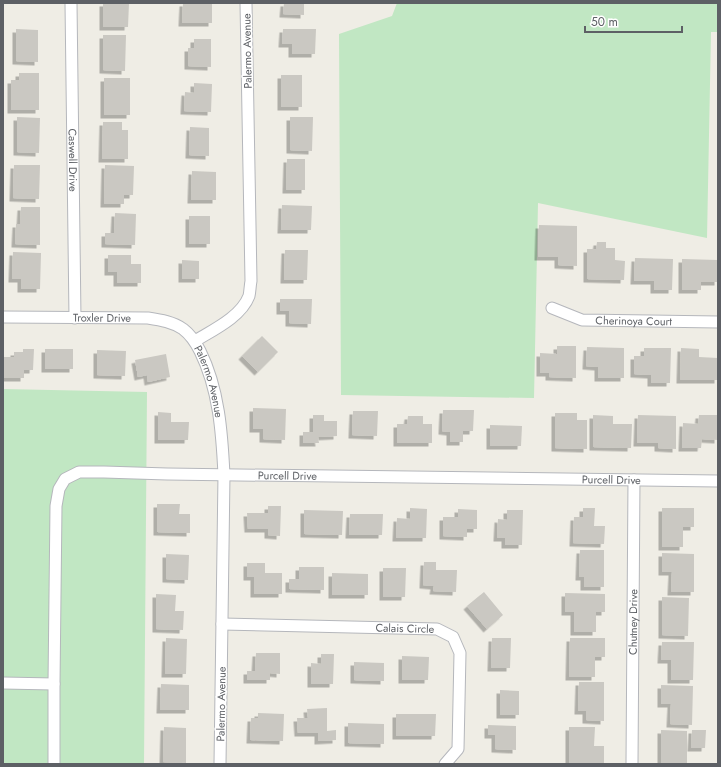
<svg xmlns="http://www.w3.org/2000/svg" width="721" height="767" font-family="Jost,sans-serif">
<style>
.green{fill:#c1e7c3}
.building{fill:#cac8c2;filter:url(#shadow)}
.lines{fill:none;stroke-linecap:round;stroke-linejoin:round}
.street-casing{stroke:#b5b7bc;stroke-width:13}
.street{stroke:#fff;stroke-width:11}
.labels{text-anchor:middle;stroke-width:3;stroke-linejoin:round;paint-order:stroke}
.street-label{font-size:11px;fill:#5d6065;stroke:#fff}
</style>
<defs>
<filter id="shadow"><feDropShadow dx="-3.5" dy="3.5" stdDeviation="0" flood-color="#0004"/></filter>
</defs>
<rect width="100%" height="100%" fill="#efede5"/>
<!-- green -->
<path class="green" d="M397,3H718V32H711L707,238L538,203L534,398L341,395L339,34L392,16Z
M3,389L147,392L144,764H3Z"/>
<!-- building -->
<path class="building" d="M103,3H129L128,27H103Z
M183,3H202V4H212V23H182Z
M284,3H304V15L283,14Z
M16,29L38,30V62L16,61Z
M283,29H316L315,54H292V44H282Z
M103,35H126L125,71L103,70Z
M194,39H211V67L188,66V48H194Z
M19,73H39V110H11V80H19Z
M281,75H302V107H281Z
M104,78H130V115H104Z
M194,83L212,84L211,112L184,111L185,92L194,93Z
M17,117L40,118L39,153L17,152Z
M290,117H313L312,151L290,150Z
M103,122H122V130H128V159H102Z
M190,127L209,128V156L189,155Z
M287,159H305V190H286Z
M14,165H40L39,199L13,198Z
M105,165L134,166L133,195H124V204H104Z
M192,171L216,172V200H191Z
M282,205L312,206L311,230H281Z
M21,207H40V245L15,244L16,224H20Z
M115,213L136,214L135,245L105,244V233H114Z
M189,216H210V244H189Z
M539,225L577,226V266L558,265V257H538Z
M597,242H606V248H615V260L625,261L624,280L587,279V249H596Z
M285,250H308L307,280H284Z
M13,252L41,253L40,289H21V279H12Z
M108,255H131V264H141V283H117V272H108Z
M635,258L673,259L672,290H654V281H634Z
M682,259L718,260V282H701V290H682Z
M182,260L199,261V279H182Z
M280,299H312L311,324L289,323V311H280Z
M262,336L278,352L258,372L242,356Z
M557,346H576V378L549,377V373H540V353L557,354Z
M587,347L624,348V378H598V367L586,366Z
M644,348H671L670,383H651V375L634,374V356H644Z
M681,348L699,349V357L718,358V380H680Z
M23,349H34L33,370H24V378H3L4,357H14V352H23Z
M45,349H73V369H45Z
M97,350L126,351L125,376L97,375Z
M166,354L170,377L148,382L147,375L138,377L135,360Z
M253,408L286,409L285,440L263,439V429H253Z
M443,410H474L473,431H463V442H450V432L442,431Z
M353,411H378L377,436L352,435Z
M158,412L171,413V422H189L188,440H158Z
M555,413H577V420H587V449L555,448Z
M313,415H324V421H337V436L318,437L319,443H303V432H313Z
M593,415L613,416V424H632L631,448L593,447Z
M638,415L676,416V449L658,448V443H637Z
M699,415H718V440L702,439L701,448H682L683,423L698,424Z
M408,416H423V424H432V443H397V424H407Z
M490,425L522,426L521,446H490Z
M157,504H180L179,514H190V533L157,532Z
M268,506H281L280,536L268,535V529H248L247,513H268Z
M410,508L427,509L426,538H396L397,518L410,519Z
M583,508H595L594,526H605L604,544L573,543L574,517H583Z
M662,508H694V527H683V547H662Z
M458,509L477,510V529H467V537L443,536V517H458Z
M304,510L343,511L342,535L304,534Z
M507,510H523L522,545H505V538H497L498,519L507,520Z
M350,514H383L382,535H349Z
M580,550H604V587H584V577H579Z
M662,553L694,554V592H671L672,572H662Z
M166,554L189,555L188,580L166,579Z
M424,562H436V570H457L456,592L433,591L434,586L423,585Z
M247,563H265V573H282V594H254V577H247Z
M299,567H324V590L289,589V579H299Z
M383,568H406L405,597H383Z
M332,573L368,574V595H332Z
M484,592L503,615L487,629L467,606Z
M565,593L605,594V612H596V632H574V612H565Z
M156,594L176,595L175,611H184L183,630L156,629Z
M662,597L689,598L688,636L662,635Z
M166,638L187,639L186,674H165Z
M492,638H511L510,668H491Z
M570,638H605V657H595V677H569Z
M662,642H694L693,680H671V660H661Z
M256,653H280V674L270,673V680H247V671H255Z
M321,654H334L333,684H311V663L321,664Z
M402,656L429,657L428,680H402Z
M354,662L384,663V681L354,680Z
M579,682H604V721L586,720V711H578Z
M161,684L189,685V710H160Z
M661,685L693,686L692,725L670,724L671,704H661Z
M500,690L519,691V715H500Z
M327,708V731L336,730V740L318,741V733H298L297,718H308L307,709Z
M258,713L284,714L283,741L250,740L251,718H258Z
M396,714H436L435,736H396Z
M348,723L384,724V744L348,743Z
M488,725L516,726V750L495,749V735H488Z
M164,727L186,728V763L163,762Z
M569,727H595L594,746H604V764H569Z
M661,730L687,731V764H661Z
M692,730H706L705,748H691Z"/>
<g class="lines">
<!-- street casing -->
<g class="street-casing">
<g id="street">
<path id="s1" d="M71,3L75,318"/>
<path id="s2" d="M552,308L582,320L718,322"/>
<path id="s3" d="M3,317L148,318C161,320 173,322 183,329C191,335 196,343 200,351C219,389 222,433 224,475L220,764"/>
<path d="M195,341C213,330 241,317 249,296C250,292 250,286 251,281L246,3"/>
<path id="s4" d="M222,624L437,629L453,637L460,653L458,749L445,764"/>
<path d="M3,683L54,684"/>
<path id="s5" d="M54,764V684L56,506L59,489L65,479L79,472H104L167,474L718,481"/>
<path id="s6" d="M632,764L634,480"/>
</g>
</g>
<!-- street -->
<use href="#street" class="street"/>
</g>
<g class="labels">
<!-- street labels -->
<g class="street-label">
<text transform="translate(247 51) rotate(-91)" y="4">Palermo Avenue</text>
<text dy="4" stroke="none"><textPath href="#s1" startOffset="157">Caswell Drive</textPath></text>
<text dy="4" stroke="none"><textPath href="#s3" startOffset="99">Troxler Drive</textPath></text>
<text dy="4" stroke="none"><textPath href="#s2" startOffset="84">Cherinoya Court</textPath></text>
<text dy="4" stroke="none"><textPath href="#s3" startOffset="242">Palermo Avenue</textPath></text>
<text dy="4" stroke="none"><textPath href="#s5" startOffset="511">Purcell Drive</textPath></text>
<text dy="4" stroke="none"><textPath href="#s5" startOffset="835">Purcell Drive</textPath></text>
<text dy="4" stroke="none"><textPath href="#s6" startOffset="142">Chutney Drive</textPath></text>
<text dy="4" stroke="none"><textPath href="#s4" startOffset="183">Calais Circle</textPath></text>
<text transform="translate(221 704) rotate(-89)" y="4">Palermo Avenue</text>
</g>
</g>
<!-- border -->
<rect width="721" height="767" fill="none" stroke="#5d6065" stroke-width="8"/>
<!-- scale -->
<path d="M585 26v6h97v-6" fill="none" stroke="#5d6065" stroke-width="2"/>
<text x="591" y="26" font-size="12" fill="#5d6065" stroke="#ffffff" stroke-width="3" paint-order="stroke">50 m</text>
</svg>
